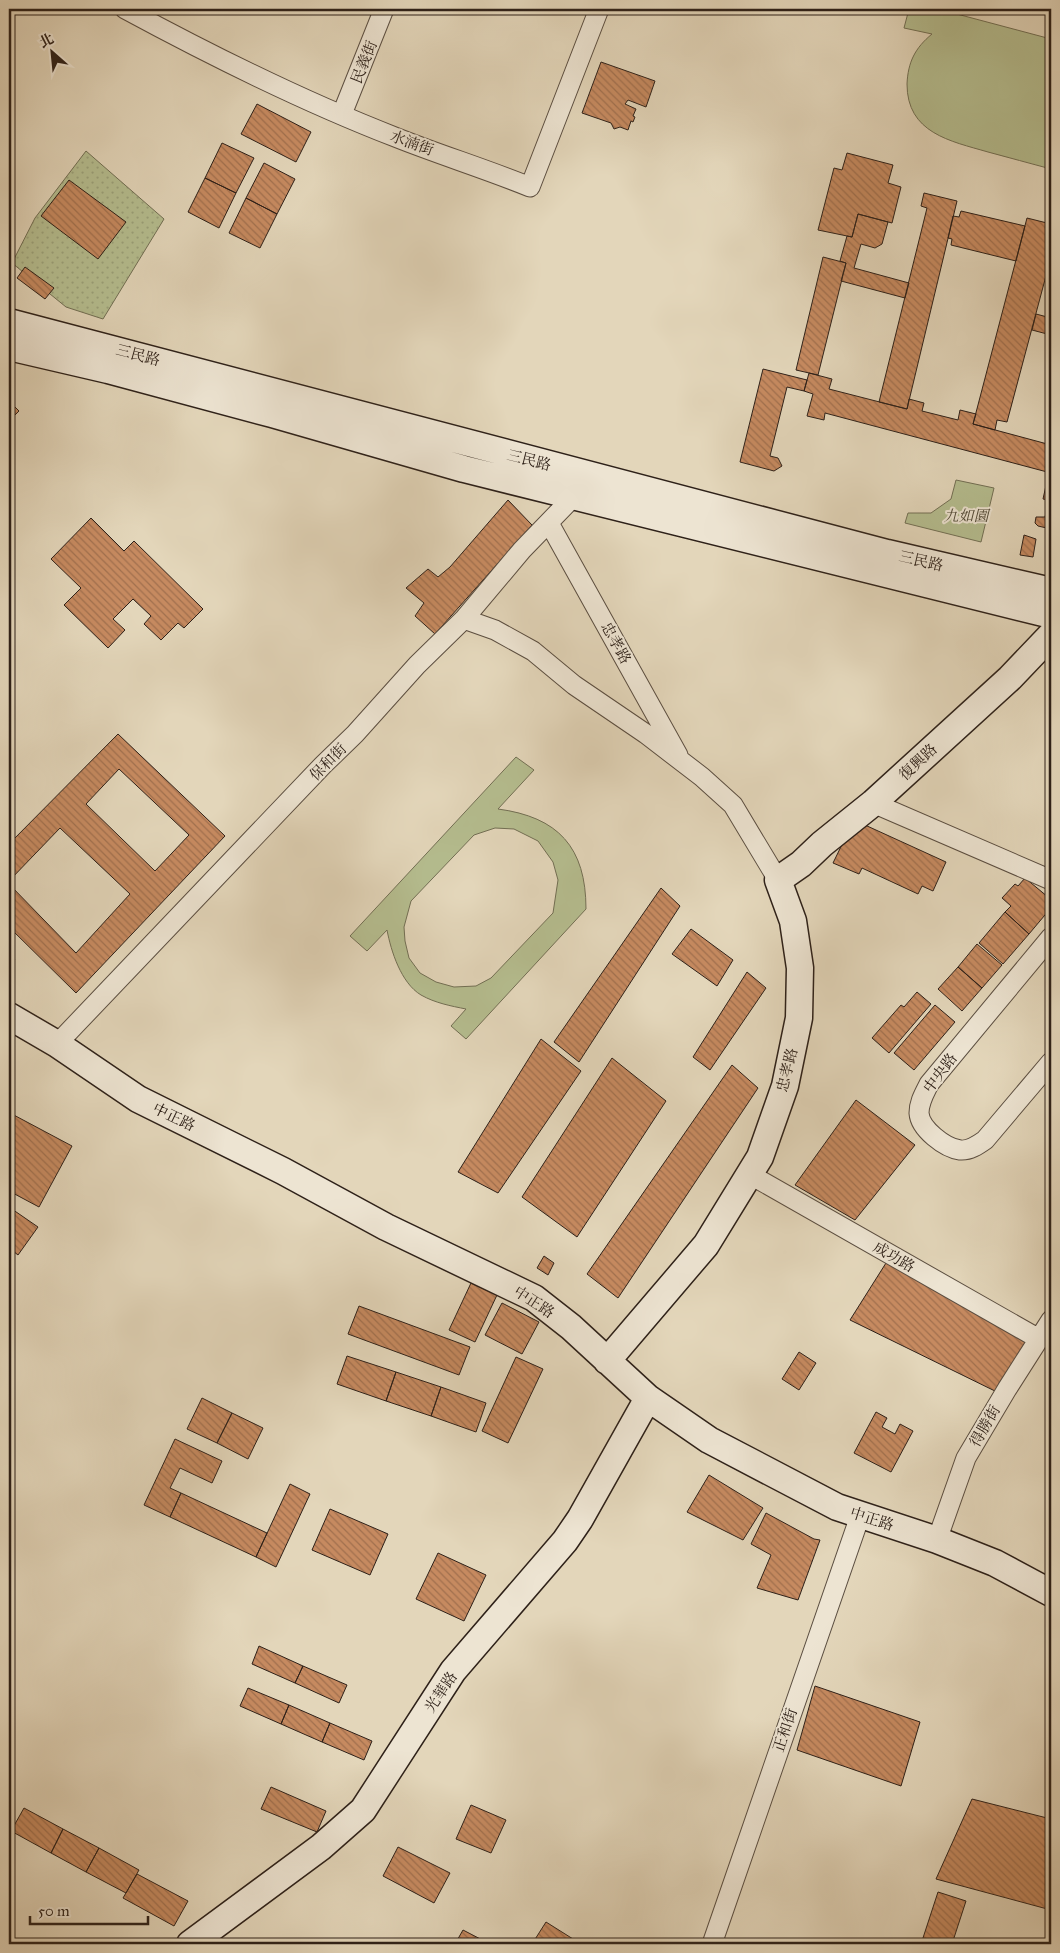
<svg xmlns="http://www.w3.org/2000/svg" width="1060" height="1953" font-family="'IM FELL Great Primer','Noto Serif TC',serif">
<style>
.grass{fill:url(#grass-dots);stroke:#726f54}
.garden{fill:#b5bd8f;stroke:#726f54;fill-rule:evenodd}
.building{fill:url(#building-back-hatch);stroke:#2e2119;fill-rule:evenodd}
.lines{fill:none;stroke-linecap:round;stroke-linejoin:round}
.street-casing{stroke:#5b4e41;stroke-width:21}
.secondary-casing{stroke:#2e2119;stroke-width:29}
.street{stroke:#ede4d2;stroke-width:19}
.secondary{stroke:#ede4d2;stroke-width:26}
.labels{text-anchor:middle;stroke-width:4;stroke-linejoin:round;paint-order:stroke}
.street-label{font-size:15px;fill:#2e2119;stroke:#ede4d2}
.park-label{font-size:15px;font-style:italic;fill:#504836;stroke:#ede4d2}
</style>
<defs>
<pattern id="grass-dots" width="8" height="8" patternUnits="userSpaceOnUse" patternTransform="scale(1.25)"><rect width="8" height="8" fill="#b5bd8f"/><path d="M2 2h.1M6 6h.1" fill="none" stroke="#9ca27b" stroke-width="1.8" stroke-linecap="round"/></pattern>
<pattern id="building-back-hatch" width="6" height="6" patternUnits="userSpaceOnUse" patternTransform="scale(1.25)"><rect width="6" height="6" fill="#c68a60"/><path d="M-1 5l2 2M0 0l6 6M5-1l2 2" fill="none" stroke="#a1704e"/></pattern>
</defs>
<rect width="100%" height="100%" fill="#e3d6ba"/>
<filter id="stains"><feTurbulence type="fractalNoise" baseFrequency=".004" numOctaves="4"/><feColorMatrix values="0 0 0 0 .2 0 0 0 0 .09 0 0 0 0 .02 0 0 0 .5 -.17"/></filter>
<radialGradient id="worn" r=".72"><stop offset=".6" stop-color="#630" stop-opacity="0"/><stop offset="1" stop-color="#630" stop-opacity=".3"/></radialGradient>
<!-- grass -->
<path class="grass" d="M86,151L164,219L103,319L66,307L12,263L35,218Z"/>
<!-- garden -->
<path class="garden" d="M909,9H938L1051,39V169C1030,163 1009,158 988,152C950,141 907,133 907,84C908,62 915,48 932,34L904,28Z
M956,480L994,488L981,542L905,523L908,513H931L951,499Z
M516,757L534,770L498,809C558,817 586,847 586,909L466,1039L451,1026L466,1009C451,1006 435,1003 421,995C401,983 391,951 387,930L367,951L350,936ZM495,828L514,829L538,841L553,862L558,880L553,913L491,978L476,986L454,987L436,982L420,973L409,958L405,941L404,927L411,901L474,835Z"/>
<!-- building -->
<path class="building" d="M601,62L655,81L646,107L628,100L625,104L636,109L633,116L635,117L633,122L631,121L628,130L620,127L614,129L611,123L582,113Z
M257,104L311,132L296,162L241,134Z
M222,143L254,158L236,193L205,178Z
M847,153L893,165L888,183L901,187L892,223L858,214L852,237L818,230L834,168L842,170Z
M264,163L295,179L277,214L246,198Z
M205,178L236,193L219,228L188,212Z
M69,180L126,222L98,259L41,216Z
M924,193L957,201L907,409L879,402L927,208L921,206Z
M246,198L277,214L260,248L229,233Z
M961,211L1025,226L1016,261L951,245L952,239L948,238L953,216L959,217Z
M858,214L888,222L882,244L875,248L861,244L854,268L909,283L905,298L841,281L846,263L840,261L847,236L852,237Z
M1027,218L1051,224V257L1007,422L997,420L995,430L973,424Z
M823,257L846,263L818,375L796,370Z
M25,267L54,288L45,299L17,278Z
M1036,314L1051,318V335L1032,330Z
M763,369L807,380L804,391L787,387L770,456L778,458L782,466L774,471L740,462Z
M809,373L832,379L829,389L907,409L909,399L924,403L922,411L958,420L960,410L976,414L973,424L1051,445V473L825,413L824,420L807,416L813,394L804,391Z
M9,401L19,411L9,421Z
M1049,472L1051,473V529L1038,526L1035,523L1036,517H1045L1049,500L1043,499Z
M508,500L532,525L435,634L415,616L424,603L406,588L428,569L438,577L450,567Z
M91,518L124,551L134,541L203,609L184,628L178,623L161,640L144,624L151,616L133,599L113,619L125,630L108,648L64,605L81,588L51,559Z
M1024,535L1036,539L1033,557L1020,555Z
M118,734L225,836L76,993L9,927V884L76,953L130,894L60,828L9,881V844ZM119,769L189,835L155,871L86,804Z
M854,820L946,862L933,891L922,886L918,894L862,868L859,874L833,863Z
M1025,878L1048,897L1051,903L1050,909L1029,934L1005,912L1011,906L1002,898L1015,884L1018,886Z
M661,888L680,906L579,1062L554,1042Z
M1005,912L1029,934L1003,964L979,943Z
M691,929L733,960L717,986L672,954Z
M977,944L1002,965L982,988L958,967Z
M9,953L15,959L9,966Z
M958,967L982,988L962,1011L938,989Z
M747,972L766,988L710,1070L693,1057Z
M917,992L931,1004L889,1053L872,1038L901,1005L904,1007Z
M935,1005L955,1022L914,1070L894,1053Z
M541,1039L581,1071L498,1193L458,1172Z
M612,1058L666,1101L577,1237L522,1197Z
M732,1065L758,1088L618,1298L587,1274Z
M856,1100L915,1145L855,1220L795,1185Z
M10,1113L72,1146L39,1207L9,1191Z
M9,1207L38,1227L18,1255L9,1248Z
M544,1256L554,1263L548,1275L537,1268Z
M886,1263L1030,1339L999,1393L850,1320Z
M471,1283L497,1295L475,1342L449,1330Z
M502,1303L539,1322L522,1354L485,1335Z
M359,1306L470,1347L459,1375L348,1334Z
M799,1352L816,1363L799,1390L782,1379Z
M347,1356L396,1372L386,1401L337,1384Z
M516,1357L543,1369L508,1443L482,1431Z
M396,1372L441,1387L431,1416L386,1401Z
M441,1387L486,1403L476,1432L431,1416Z
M202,1398L232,1413L217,1443L187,1429Z
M876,1412L887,1418L882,1427L895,1434L900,1424L913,1431L891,1472L854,1453Z
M232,1413L263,1428L248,1459L217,1443Z
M175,1439L222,1461L212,1483L180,1468L170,1488L181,1493L170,1517L144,1505Z
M709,1475L763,1508L743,1540L687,1512Z
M290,1484L310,1494L276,1567L256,1557Z
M181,1493L267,1533L256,1557L170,1517Z
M330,1509L388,1534L370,1575L312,1550Z
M766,1513L814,1539L820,1540L798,1600L757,1588L771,1555L751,1544Z
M438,1553L486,1575L464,1621L416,1599Z
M259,1646L303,1666L295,1683L252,1664Z
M303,1666L347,1685L339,1703L295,1683Z
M815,1686L920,1722L901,1786L797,1750Z
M248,1688L289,1705L281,1724L240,1706Z
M289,1705L330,1723L322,1742L281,1724Z
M330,1723L372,1741L364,1760L322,1742Z
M271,1787L326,1811L317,1832L261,1809Z
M972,1799L1051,1819V1910L936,1879Z
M471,1805L506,1820L491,1853L456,1839Z
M24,1808L63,1829L51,1853L11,1831Z
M63,1829L99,1848L86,1872L51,1853Z
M398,1847L450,1873L434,1903L383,1876Z
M99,1848L139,1870L126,1893L86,1872Z
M137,1874L188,1901L174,1926L123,1898Z
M938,1892L966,1901L952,1944H921Z
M546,1922L581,1944H532Z
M463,1930L490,1944H455Z"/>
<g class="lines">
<!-- street casing -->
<g class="street-casing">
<path id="street" d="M125,9C212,56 302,101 395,137C440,155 486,169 530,187L599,9
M342,114L384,9
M549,523L678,755
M464,619L495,630L533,651L574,685L646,734L702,777L733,805L778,880
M873,803L1051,880
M1051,937L929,1084C924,1094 919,1102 919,1113C920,1129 945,1148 960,1150C969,1151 978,1145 985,1140L1051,1062
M57,1044L323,765L355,734L417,665L464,619L522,550L581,489
M749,1174L1039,1339
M937,1540L966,1458L1007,1389L1051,1320
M712,1944L860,1516"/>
</g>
<!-- secondary casing -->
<g class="secondary-casing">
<path id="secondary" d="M9,322L887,553L1051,591
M9,347L108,370L272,414L464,469L1051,615
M9,1016L57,1044L138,1099L283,1171L386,1227L534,1298L571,1327L648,1398L709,1440L837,1507L937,1540L995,1563L1051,1593
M607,1361L706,1245L760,1157L785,1086L799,1018L800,968L793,921L778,880L801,864L822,844L873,803L1010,678L1051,635
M190,1944L321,1847L363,1810L453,1671L565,1541L580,1519L648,1398"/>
</g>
<!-- street -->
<use href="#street" class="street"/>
<!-- secondary -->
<use href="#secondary" class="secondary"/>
</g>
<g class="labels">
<!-- street labels -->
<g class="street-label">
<text transform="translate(364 62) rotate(-68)" y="5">民義街</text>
<text transform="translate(412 143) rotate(20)" y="5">水湳街</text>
<text transform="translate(138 355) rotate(15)" y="5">三民路</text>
<text transform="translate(529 460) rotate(14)" y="5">三民路</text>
<text transform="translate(921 561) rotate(13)" y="5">三民路</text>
<text transform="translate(616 643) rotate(61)" y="5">忠孝路</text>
<text transform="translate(328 762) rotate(-45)" y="5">保和街</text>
<text transform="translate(918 762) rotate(-43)" y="5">復興路</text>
<text transform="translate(787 1070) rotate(-76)" y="5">忠孝路</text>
<text transform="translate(940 1073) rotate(-53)" y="5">中央路</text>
<text transform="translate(174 1117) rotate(26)" y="5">中正路</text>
<text transform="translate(894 1257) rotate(30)" y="5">成功路</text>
<text transform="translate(534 1302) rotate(33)" y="5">中正路</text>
<text transform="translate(985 1426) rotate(-60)" y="5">得勝街</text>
<text transform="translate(872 1519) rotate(18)" y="5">中正路</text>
<text transform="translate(441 1692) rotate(-56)" y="5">光華路</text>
<text transform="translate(785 1730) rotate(-71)" y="5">正和街</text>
</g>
<!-- park labels -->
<g class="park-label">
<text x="966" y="521">九如園</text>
</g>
</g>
<!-- margin -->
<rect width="1060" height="1953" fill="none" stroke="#e3d6ba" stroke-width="30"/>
<rect x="10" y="10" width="1040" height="1933" fill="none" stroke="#2e2119" stroke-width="2.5"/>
<rect x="15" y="15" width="1030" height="1923" fill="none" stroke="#2e2119"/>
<!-- north arrow -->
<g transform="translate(52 52) rotate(333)" stroke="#ede4d2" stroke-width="4" paint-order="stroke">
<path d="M0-4L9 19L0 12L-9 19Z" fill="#2e2119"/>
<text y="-8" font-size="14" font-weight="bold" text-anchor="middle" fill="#2e2119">北</text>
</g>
<!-- scale -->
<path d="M30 1916v8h118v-8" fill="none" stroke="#2e2119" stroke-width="2.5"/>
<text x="38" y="1916" font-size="15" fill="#2e2119" stroke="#ede4d2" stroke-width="4" paint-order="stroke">50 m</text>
<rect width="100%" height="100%" filter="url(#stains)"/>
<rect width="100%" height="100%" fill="url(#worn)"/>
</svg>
